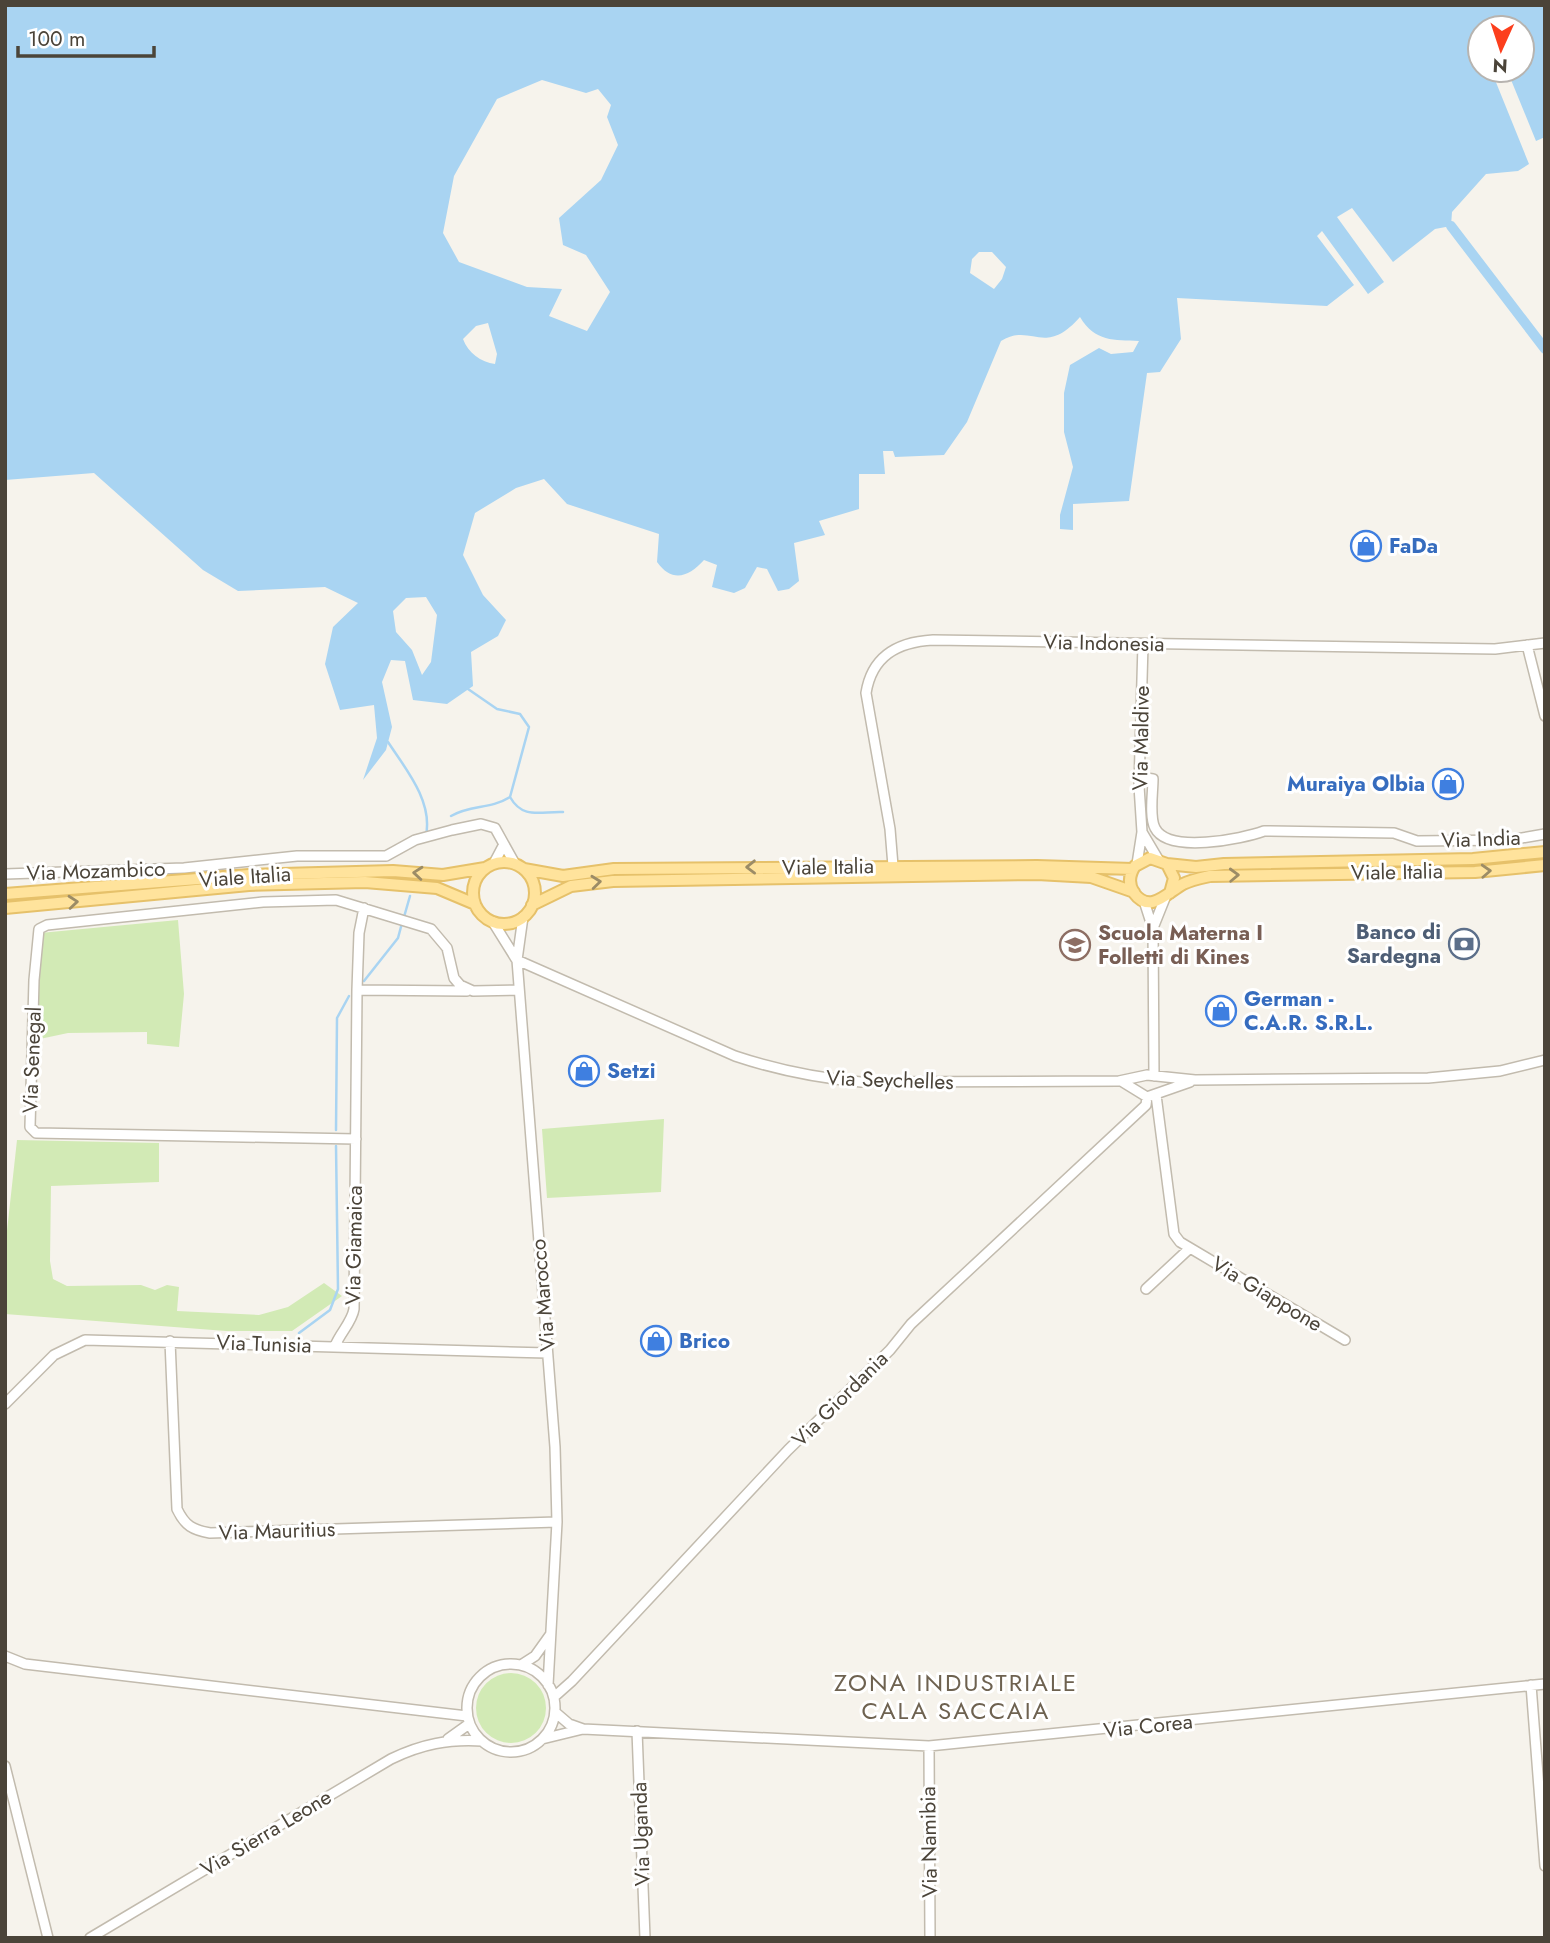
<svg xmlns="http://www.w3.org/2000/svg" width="1550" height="1943" font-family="Jost,sans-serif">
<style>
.green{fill:#d2eab5}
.water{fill:#a9d4f2;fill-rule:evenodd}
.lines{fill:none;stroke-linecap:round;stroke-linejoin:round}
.stream{stroke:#a9d4f2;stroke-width:2.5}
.canal{stroke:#a9d4f2;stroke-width:10}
.minor-casing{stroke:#c2bbae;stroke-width:12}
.major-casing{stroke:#e6c16a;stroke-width:14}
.minor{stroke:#fff;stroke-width:9}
.major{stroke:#ffe39c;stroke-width:10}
.oneway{stroke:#9c8c66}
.labels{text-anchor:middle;stroke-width:6;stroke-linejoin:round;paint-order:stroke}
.shop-label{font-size:21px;font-weight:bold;fill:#366cbe;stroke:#fff;text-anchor:start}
.street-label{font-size:21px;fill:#4b4439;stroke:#fff}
.service-label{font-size:21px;font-weight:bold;fill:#4e5e75;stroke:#fff;text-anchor:end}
.education-label{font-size:21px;font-weight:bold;fill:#785e54;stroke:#fff;text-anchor:start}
.quarter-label{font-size:24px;letter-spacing:2px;fill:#6e6250;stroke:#fff}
</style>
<rect width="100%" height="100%" fill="#f6f3ec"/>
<!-- green -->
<path class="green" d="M178,920L184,994L179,1047L147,1044V1032L68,1033L35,1040L40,933Z
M664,1119L661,1192L547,1198L542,1129Z
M17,1140L159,1143V1182L51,1186L50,1261L53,1279L67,1286L141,1285L155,1290L167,1285L179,1287L177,1311L259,1315L288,1307L324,1283L342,1296L292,1331H226L5,1314V1249Z
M476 1708a35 35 0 1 1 70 0a35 35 0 1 1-70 0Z"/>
<!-- water -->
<path class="water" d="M5,5H1545V137L1536,141L1507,70H1522V28H1480V70H1491L1529,164L1518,171L1486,174L1452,212L1451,226L1435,229L1393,262L1352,208L1337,217L1384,282L1368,294L1322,231L1317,236L1354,285L1327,306L1177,298L1181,339L1160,372L1147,373L1129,501L1073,504V530L1060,529V515L1073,467L1064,432V393L1070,365L1099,348L1111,354L1133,352L1139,341C1114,340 1095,342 1080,317C1044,358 1032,322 1001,341L967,422L944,455L895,457L893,451H883L885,474H859V509L819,521L825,535L794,543L799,581L789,589L778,591L767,569L757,567L745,588L734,593L712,587L717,565L704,560C689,577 672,583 657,562L659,534L567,504L544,479L516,488L475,513L463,555L483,595L506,620L498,636L471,652L473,686L447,704L413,700L405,661L391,660L382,682L392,727L386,750L363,780L377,738L374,705L340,710L325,664L333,627L358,603L325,587L238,591L203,570L94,473L5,480ZM542,80L586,93L598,89L611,105L607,117L618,145L601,180L559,218L563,245L586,255L610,292L587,331L549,316L562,289L527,287L459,262L443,233L454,176L497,99ZM979,252H992L1006,267L1002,279L994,289L970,273L972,259ZM488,323L497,354L495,364C481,362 468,353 463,339L476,326ZM426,597L437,615L431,662L422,675L412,650L396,632L393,611L406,598Z"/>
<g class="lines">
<!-- stream -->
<path class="stream" d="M388,742C405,768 433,801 426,835
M510,797C523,820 541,811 563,812
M451,816C472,804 489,810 510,797L529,727L520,714L497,709L468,689
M404,917L410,896
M364,981L398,938L402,923
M336,1130L337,1018L349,996
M299,1333L330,1310L338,1289L336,1146"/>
<!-- canal -->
<path class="canal" d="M1451,226L1545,349"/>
<!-- minor casing -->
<g class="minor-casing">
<path id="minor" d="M1527,645L1545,716
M1139,777L1153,779C1153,792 1149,817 1155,828C1168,854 1242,839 1264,831L1394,833L1417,841L1510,840L1545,834
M1142,832L1158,859
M494,863L503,846
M1137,864L1142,832L1139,786L1143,644
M893,866L890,829L866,693C872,656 897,642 933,640L1495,649L1545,643
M5,874L184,868L297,856H386L415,840L452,830L481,824L495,828L515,864
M1144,901L1152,926
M523,917L517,960L555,1447L557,1522L548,1685
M493,922L516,959
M517,960L735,1056C777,1070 817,1078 861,1082L1119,1081L1147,1075L1195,1080L1428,1078L1500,1071L1545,1060
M357,990L467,991
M1154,1076L1153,928L1165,898
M1121,1081L1147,1097L1190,1082
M1156,1095L1174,1234L1180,1242L1345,1340
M356,1139L36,1133L30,1127L34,980L39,929L47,925L263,902L336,900L431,929L447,948L454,978L460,985L473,991L519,990
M1146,1289L1190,1248
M170,1341L177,1509C185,1526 193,1530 210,1533L557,1522
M335,1346C340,1333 352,1322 354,1309L357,990L359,933L364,908
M5,1404L54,1355L85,1340L547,1353
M5,1656L25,1664L467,1716
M467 1708a44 44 0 1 1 88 0a44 44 0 1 1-88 0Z
M521,1665L535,1656L550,1635
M1531,1685L1545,1866
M554,1697L572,1681L788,1450L890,1350L911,1324L1146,1105L1147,1097
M555,1712L569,1724L583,1729
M637,1731L645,1938
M448,1739L469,1724
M542,1739L583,1729L929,1746L1545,1684
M929,1746L930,1938
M5,1766L48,1938
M90,1938L391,1759C422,1744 448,1739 482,1741"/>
</g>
<!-- major casing -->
<g class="major-casing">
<path id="major" d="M473 893a31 31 0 1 1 62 0a31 31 0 1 1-62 0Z
M1167,864L1196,867L1224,864L1473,859L1545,852
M524,869L563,876L614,869L1037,866L1133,869
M1170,893L1174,878L1167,864L1150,858L1135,866C1129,875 1128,884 1134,893C1150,915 1168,892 1183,884C1191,880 1201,878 1210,876L1475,872L1545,865
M5,894L249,875L393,871L443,875L485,868
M532,905L571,886L613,881L1037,874L1091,877L1134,892
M5,908L249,885L365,882L437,888L475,904"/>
</g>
<!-- minor -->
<use href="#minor" class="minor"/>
<!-- major -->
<use href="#major" class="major"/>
</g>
<!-- one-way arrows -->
<defs><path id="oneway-chevron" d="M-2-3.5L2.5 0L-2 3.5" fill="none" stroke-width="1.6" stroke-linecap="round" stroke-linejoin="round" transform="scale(1.75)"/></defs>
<g class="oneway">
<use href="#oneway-chevron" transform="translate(751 867) rotate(179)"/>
<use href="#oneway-chevron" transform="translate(1486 871) rotate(-3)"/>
<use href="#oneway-chevron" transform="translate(418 873) rotate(-175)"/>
<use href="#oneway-chevron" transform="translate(1234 875) rotate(-2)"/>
<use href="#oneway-chevron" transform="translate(596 882) rotate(-6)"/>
<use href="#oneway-chevron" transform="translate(73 902) rotate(-5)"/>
</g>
<!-- icons -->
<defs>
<g id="shop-ring" transform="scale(1.575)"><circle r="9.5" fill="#fff" stroke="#3f7fe0" stroke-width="1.5"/><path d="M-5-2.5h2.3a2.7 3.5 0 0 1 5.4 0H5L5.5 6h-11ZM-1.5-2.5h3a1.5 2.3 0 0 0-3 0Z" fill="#3f7fe0"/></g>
<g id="bank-ring" transform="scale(1.575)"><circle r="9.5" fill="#fff" stroke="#5c6f8a" stroke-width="1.5"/><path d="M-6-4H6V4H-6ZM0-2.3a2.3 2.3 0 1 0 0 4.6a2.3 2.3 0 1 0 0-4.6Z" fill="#5c6f8a"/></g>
<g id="school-ring" transform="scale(1.575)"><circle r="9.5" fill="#fff" stroke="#8d6e63" stroke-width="1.5"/><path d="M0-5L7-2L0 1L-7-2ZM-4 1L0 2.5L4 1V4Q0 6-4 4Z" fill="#8d6e63"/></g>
</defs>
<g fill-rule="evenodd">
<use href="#shop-ring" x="1366" y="546"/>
<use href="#shop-ring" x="1448" y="784"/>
<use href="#bank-ring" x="1464" y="944"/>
<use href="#school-ring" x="1075" y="945"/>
<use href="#shop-ring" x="1221" y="1011"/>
<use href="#shop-ring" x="584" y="1071"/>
<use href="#shop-ring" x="656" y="1341"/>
</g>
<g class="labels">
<!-- shop labels -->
<g class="shop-label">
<text x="1389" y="553">FaDa</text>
<text x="1425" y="791" text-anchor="end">Muraiya Olbia</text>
<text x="1244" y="1006">German -<tspan x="1244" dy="24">C.A.R. S.R.L.</tspan></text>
<text x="607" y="1078">Setzi</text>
<text x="679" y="1348">Brico</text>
</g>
<!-- street labels -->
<g class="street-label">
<text transform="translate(1104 643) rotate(1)" y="7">Via Indonesia</text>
<text transform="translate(1141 738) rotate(-89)" y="7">Via Maldive</text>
<text transform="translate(1481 839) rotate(-2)" y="7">Via India</text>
<text transform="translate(828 867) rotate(-1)" y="7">Viale Italia</text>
<text transform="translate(96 871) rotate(-2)" y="7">Via Mozambico</text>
<text transform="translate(1397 872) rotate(-1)" y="7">Viale Italia</text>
<text transform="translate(245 877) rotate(-4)" y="7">Viale Italia</text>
<text transform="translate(32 1060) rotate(-88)" y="7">Via Senegal</text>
<text transform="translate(890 1080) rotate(2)" y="7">Via Seychelles</text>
<text transform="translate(354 1245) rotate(-89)" y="7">Via Giamaica</text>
<text transform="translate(1267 1294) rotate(31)" y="7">Via Giappone</text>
<text transform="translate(543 1295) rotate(-95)" y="7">Via Marocco</text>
<text transform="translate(264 1344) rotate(2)" y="7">Via Tunisia</text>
<text transform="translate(840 1399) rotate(-45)" y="7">Via Giordania</text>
<text transform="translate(277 1531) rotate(-2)" y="7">Via Mauritius</text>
<text transform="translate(1148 1726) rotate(-6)" y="7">Via Corea</text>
<text transform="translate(266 1833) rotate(-31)" y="7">Via Sierra Leone</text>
<text transform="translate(641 1834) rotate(-92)" y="7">Via Uganda</text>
<text transform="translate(929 1842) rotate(-91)" y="7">Via Namibia</text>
</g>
<!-- service labels -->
<g class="service-label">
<text x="1441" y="939">Banco di<tspan x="1441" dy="24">Sardegna</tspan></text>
</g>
<!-- education labels -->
<g class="education-label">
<text x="1098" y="940">Scuola Materna I<tspan x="1098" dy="24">Folletti di Kines</tspan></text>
</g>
<!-- quarter labels -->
<g class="quarter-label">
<text x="956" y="1691">ZONA INDUSTRIALE<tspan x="956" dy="28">CALA SACCAIA</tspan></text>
</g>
</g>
<!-- border -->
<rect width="1550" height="1943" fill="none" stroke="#4b4439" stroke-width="14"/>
<!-- north arrow -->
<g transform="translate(1501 49) rotate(183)"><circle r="33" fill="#ffffff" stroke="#b7b4b0" stroke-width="2"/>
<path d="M0-5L12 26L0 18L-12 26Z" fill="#fc3f1d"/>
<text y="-10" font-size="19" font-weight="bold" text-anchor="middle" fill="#4b4439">N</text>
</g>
<!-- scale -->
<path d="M18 46v10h136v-10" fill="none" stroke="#4b4439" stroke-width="3.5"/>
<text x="28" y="46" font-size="21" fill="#4b4439" stroke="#ffffff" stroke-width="5" paint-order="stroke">100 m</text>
</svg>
